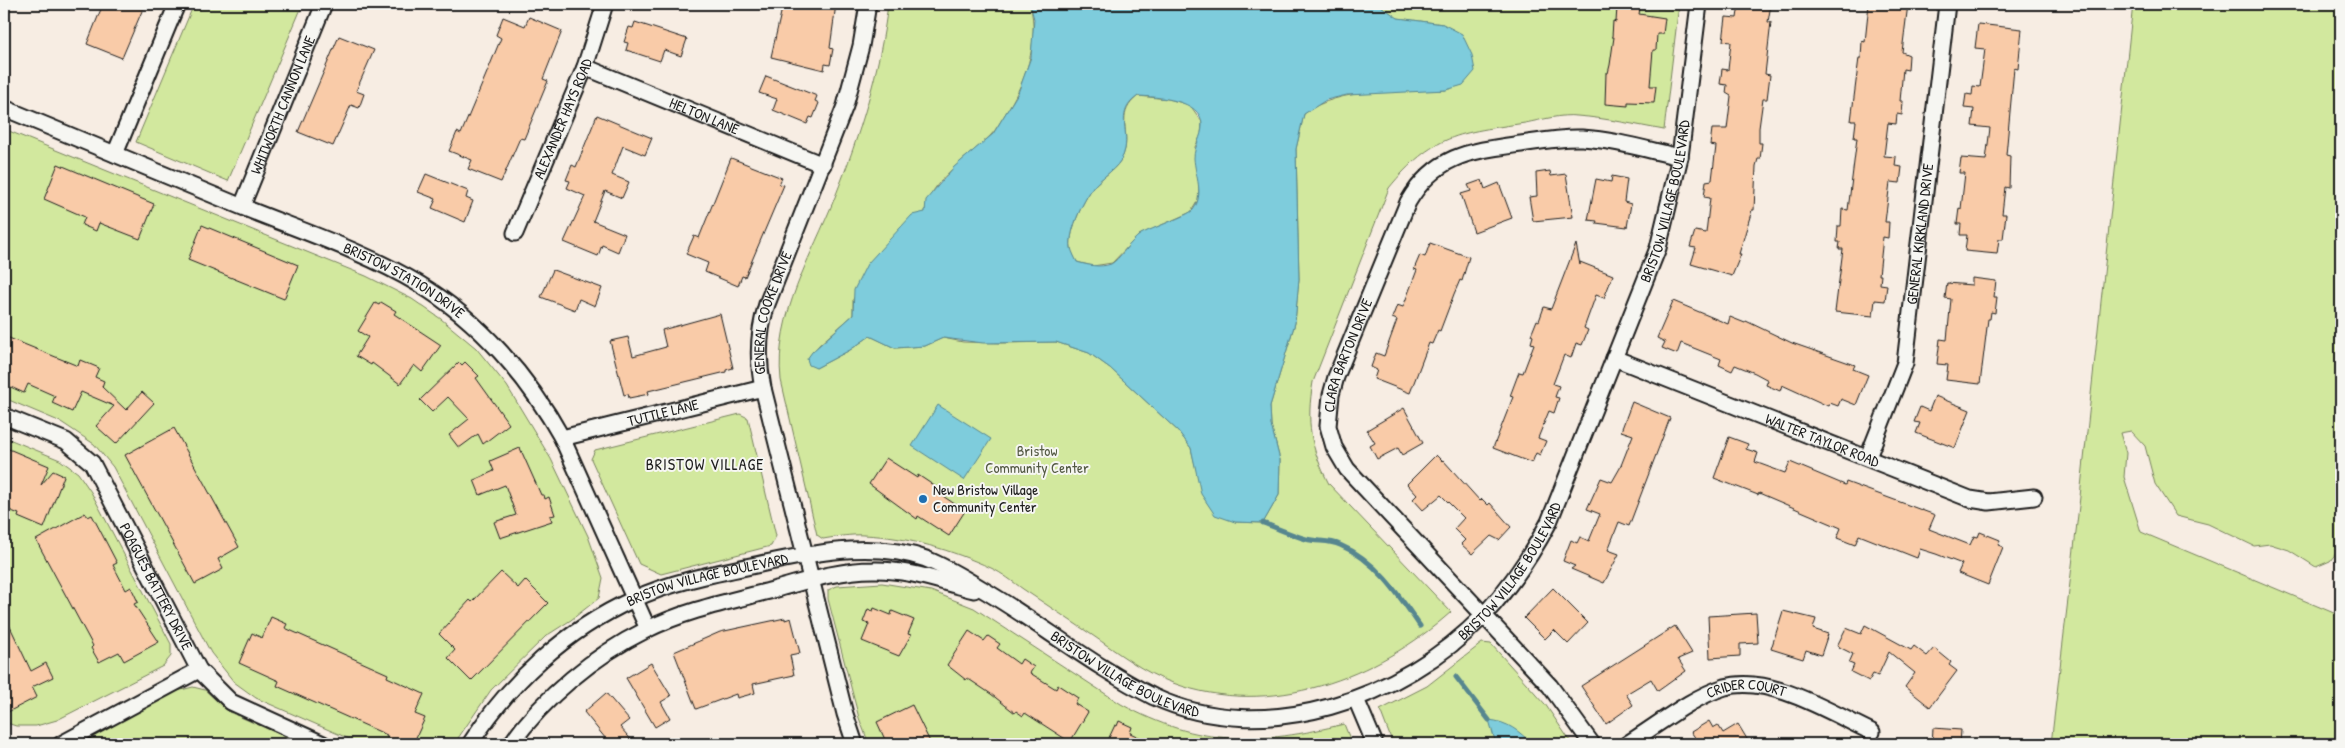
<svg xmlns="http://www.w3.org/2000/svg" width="2345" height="748" font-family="'Patrick Hand',sans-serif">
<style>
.green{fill:#d2e89e;stroke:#77825d}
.water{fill:#7eccdc;stroke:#57868f;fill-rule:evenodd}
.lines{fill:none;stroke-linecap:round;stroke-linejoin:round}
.stream{stroke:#57868f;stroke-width:5}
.building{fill:#f9cba8;stroke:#1c1c1c}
.street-casing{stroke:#1c1c1c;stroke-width:19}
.street{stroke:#f6f6f2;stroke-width:15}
.poi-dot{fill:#1f6fb2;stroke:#f6f6f2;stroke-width:2}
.labels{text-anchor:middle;stroke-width:4;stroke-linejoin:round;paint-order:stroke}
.street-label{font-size:15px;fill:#1c1c1c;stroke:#f6f6f2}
.park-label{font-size:15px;fill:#535943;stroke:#f6f6f2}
.poi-label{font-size:15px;fill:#1c1c1c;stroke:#f6f6f2;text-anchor:start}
.neighbourhood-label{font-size:16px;letter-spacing:1px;fill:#1c1c1c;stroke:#f6f6f2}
</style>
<rect width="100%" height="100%" fill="#f7ede3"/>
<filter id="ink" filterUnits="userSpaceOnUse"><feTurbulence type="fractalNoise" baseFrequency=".02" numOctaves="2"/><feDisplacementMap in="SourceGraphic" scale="10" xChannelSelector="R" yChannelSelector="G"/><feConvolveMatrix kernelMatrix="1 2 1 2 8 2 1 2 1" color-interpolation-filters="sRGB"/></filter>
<g filter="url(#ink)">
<!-- green -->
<path class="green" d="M194,4H303L228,181L136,142Z
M888,4H1030C1040,44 1025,83 1004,116C1000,122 996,130 991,135C970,156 928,182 925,212L853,299V315L819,345L807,359L816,368L850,350L870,336L895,348L925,346L943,338L963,342L1002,343L1056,342L1089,353L1110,368L1178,431L1191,448L1196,469L1235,522L1263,523L1279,495L1280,460L1271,425L1270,406L1295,323L1299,279L1296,149L1304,114C1339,86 1402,92 1446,90L1443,24L1397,18L1378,4H1679L1664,130C1636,125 1606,118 1577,116C1561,114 1541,120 1525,123C1459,133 1433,134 1389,188L1313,382C1306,423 1310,447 1329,484L1451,612C1377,678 1270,719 1173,683C1144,673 1117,652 1092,635C1069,620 1046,604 1023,589C1013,582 1002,573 991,568C952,550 908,537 864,535C851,534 836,537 823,539L817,535L781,380C774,315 812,256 835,197C860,134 880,71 888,4Z
M2133,4H2341V547L2330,561L2316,567L2289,550L2270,544L2254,546L2208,524L2176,516L2155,484L2145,446L2131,431L2120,433L2126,453L2124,477L2141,532L2341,616V744H2051L2079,506Z
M1138,96L1168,99L1190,105L1202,122L1201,135L1195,147L1199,186L1198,200L1191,212L1139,235L1112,263L1093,266L1077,262C1075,258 1071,252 1071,248C1068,231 1085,196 1096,184C1107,173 1122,166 1125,149C1129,128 1116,113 1138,96Z
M4,129L366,276L412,299L441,319L476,348L507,386L551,459L588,536L603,578L599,598L571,620L546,636L491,690L454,744H361L256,698L234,682L211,653L113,467L94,444L61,422L4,398Z
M740,414L748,418L776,536L771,546L661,574L639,564L591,459L595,450Z
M4,437L60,460L78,473L91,492L171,644V656L163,666L57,720L36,726H16L4,722Z
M882,583L931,591L974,608L1121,704C1199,747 1260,745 1344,724L1352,744H869L859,718L828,599V590L837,586Z
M1482,643L1491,644L1545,704L1572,744H1393L1380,710L1427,686Z
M193,687L205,690L229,712L302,744H75L177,691Z"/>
<!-- water -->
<path class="water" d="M1030,4H1378L1398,18L1443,24L1462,34L1472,55L1475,71L1463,85L1446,90L1347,95L1326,100L1304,114L1296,149L1299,279L1295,323L1270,406L1271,425L1280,460L1279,495L1263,523L1235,522L1215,515L1201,494L1191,448L1178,431L1110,368L1089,353L1056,342L983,343L943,338L925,346L895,348L870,336L850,350L816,368L809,365L807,359L812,352L853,315L854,290L867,264L912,215L925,212L926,200L954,167L993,134L1018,93L1031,57L1034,19ZM1138,96C1156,97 1202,99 1202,125C1202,137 1194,146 1194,158C1195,176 1205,194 1193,210C1189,215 1150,229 1141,234C1130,241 1119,260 1111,264C1100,268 1087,265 1077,262C1075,258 1072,252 1071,248C1068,231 1085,196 1096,184C1107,173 1122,166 1125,149C1129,128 1115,112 1138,96Z
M938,405L991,439L964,480L912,446Z
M1489,720C1508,722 1519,731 1532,744H1496Z"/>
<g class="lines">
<!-- stream -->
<path class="stream" d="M1263,523C1277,528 1292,535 1306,539C1317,542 1330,540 1340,545C1376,560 1399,595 1420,626
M1456,677L1489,720"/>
</g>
<!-- building -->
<path class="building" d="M103,4H145L122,58L87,44Z
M783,4H836L830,48L833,49L830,65L825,64L824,70L771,57Z
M1739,4H1771L1768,22H1771L1765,74L1770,75L1767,99H1763L1759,128V143H1762L1760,159H1758L1756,166L1754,210H1752L1739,254H1741L1732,276L1691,264L1696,248L1690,247L1695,231L1706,233L1710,198L1704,197L1706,181L1712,180L1716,146L1710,145L1712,129H1727L1731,96L1726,93L1727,85L1720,84L1722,69L1728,70L1731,42L1723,41L1726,17L1737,18Z
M1869,4H1908L1902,52L1909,55L1908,70L1903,69L1900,101H1903L1902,115L1897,114L1896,124L1888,123L1884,156L1896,157L1895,166L1902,167L1900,183L1890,182L1885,222H1889L1888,238L1883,237L1879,275H1881L1880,284L1887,285L1885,301L1875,300L1873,316L1835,312L1843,249H1839L1840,242H1837L1838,226H1841L1842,209L1848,210L1857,138H1854L1856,121H1851L1859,58H1861L1862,41L1865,42Z
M1617,7L1640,9L1639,14L1665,18L1663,34H1657L1656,50H1653L1650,86H1656L1654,103L1628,102V106L1605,104L1606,73H1608L1610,65L1614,37H1612L1613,21L1616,22Z
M503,17L525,26L529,17L562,31L543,79L548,81L524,139L520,138L501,182L468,169L472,160L449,151L457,132L461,134L488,70L501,38L496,35Z
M635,22L687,39L681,56L664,50L660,61L626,50L628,43L624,42L629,27L633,28Z
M1978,24L2022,29L2018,69L2014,68L2006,155L2010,156L2009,188L2005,187L2002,214H2006L2003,239H1999L1997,254L1965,251L1967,235H1960L1961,224H1957L1959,208L1961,209L1965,173H1959L1961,158L1986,160L1990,128L1972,126L1974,109L1964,108L1966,94L1972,95L1973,86L1980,87L1985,49L1975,48Z
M339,36L374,50L356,91L364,94L359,108L351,105L333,146L298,132Z
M766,76L817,96L815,101L819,103L813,118L810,117L807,124L773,110L777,99L759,93Z
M597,115L652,138L645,155L623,146L612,175L629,182L622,198L605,191L593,221L625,234L618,252L602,245L598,256L564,242L585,196L567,188L570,181L566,180L572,165L576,167Z
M731,158L782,178L779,184L784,185L745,277L742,276L738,286L705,272L708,263L686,254L694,236L699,238Z
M58,164L154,204L140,239L99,223L96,231L82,225L85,217L44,199Z
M1550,171L1551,176L1566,174L1573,217L1533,221L1529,197L1537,196L1536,173Z
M426,174L468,191L466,198L473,201L465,222L432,208L436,199L418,192Z
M1612,176L1627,179L1624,202L1631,204L1627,227L1596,223L1597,221L1588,220L1596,179L1611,182Z
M1482,180L1485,189L1499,183L1512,218L1474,232L1461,194L1471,191L1468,185Z
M202,225L298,265L284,299L188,260Z
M1430,243L1469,257L1462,281L1460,280L1454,294L1440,331L1438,330L1432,344L1429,343L1410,393L1374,379L1377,370L1371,367L1376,353L1384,356L1397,320L1392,318L1397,305L1403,307L1417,270L1414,269L1420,255L1425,257Z
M1576,244L1580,265V262L1613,275L1604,298L1596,295L1584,328L1588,330L1582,345L1576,343L1571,358L1564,355L1553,384L1559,386L1555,397L1559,398L1554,413L1549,411L1538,438L1546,441L1540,455L1536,453L1532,463L1493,448L1513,397L1510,396L1519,372L1523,373L1534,344L1531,343L1533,336L1531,335L1537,320L1539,321L1544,307L1551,309Z
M553,270L602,288L595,306L579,299L575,310L541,297Z
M1972,278L1996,281L1994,297H1997L1995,313L1991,312L1990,319H1988L1980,384L1946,380L1948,365L1937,364L1940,339L1947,340L1951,299L1945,298L1947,283L1972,285Z
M1673,301L1728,324L1730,317L1745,323L1746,321L1792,343L1855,365L1853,369L1868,375L1856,405L1841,399L1838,406L1830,403L1828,406L1782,385L1780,391L1766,385L1768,380L1755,373L1735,365L1732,371L1719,365L1721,359L1681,343L1677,354L1662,348L1665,342L1657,338Z
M381,302L396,311L394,314L441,345L422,372L414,365L400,384L372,363L371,365L356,356L368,337L358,331L375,303L379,305Z
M720,314L733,368L726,370V372L648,391L649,394L629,398L628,394L624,395L610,341L628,337L633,356L666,347L662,330Z
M4,336L78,366L80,360L99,368L95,377L104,381L102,387L126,410L142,392L154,403L116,444L96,426L114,406L81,392L72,412L52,403L55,396L28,384L24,393L4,384Z
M459,362L462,365L465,362L479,376L476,378L509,424L483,444L478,434L459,448L449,435L469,419L448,397L432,412L420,400Z
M1935,396L1970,410L1955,448L1916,433L1920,423L1914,422L1920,407L1929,411Z
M1632,402L1670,418L1629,526L1619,522L1608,550L1619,554L1604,583L1571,569L1575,566L1563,561L1571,540L1577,543L1580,537L1589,541L1600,514L1587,509L1601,478L1612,482L1620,468L1633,435L1621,431Z
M1404,408L1423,443L1402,455L1398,448L1377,459L1370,446L1375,443L1367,430Z
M174,428L239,547L218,559L223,569L195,584L125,455Z
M1729,437L1748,444L1746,449L1758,453L1755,462L1785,473L1790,462L1845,485L1846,482L1935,515L1929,529L1970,545L1974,536L1978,537L1980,532L2000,540L1998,545L2003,547L1988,585L1958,573L1962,564L1936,554L1920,549L1917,558L1859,535L1855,545L1837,538L1841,528L1759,493L1758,495L1714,478Z
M4,447L49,466L41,485L53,471L64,476L44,528L18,517L19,514L4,508Z
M520,448L541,495H544L545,499L549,497L555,515L550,516L552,521L500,538L494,522L516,515L505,485L480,495L474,480L494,471L490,461Z
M1436,455L1442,461L1443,460L1480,501L1482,499L1488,505L1490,503L1511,527L1499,540L1491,536L1472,554L1461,544L1465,540L1454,529L1464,518L1441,495L1423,510L1413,499L1417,495L1407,484Z
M886,458L917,478L918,475L936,487L934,490L965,511L949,536L918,516L917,519L869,484Z
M85,513L88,517L92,515L117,563L113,565L126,590L131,587L138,602L134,604L159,642L124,661L119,652L99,662L91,648L93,646L36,540Z
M501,572L518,588L525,580L548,603L471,681L448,658L455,650L439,634L470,600L472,602Z
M1553,588L1588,623L1568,644L1554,630L1545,639L1524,618Z
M874,608L891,615L892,611L914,620L908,634L911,635L899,656L862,641L869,624L863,622L868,609L873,611Z
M1783,611L1816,619L1813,629L1828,634L1821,655L1806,650L1803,659L1771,649Z
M1756,613L1758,643L1740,644V656L1710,658L1708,616Z
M4,614L31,671L46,663L53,677L32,687L37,697L4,714Z
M271,617L287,624L285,628L388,674L387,677L424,694L415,714L425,718L413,744H402L386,737L387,735L277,686L279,681L239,663L252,633L262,638Z
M785,618V620L791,618L800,653L790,655L794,675L753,684L755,693L737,698L736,694L696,709L674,652L720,632Z
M1865,625L1911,650L1914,646L1927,656L1934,648L1951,662L1949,665L1957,671L1930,707L1905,687L1915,673L1889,652L1878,676L1873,674L1869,681L1851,672L1854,665L1849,663L1853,654L1837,646L1846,628L1861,634Z
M1675,626L1692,653L1678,659L1686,671L1658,691L1651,679L1626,694L1633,705L1606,724L1581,686Z
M969,631L984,641L988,636L1000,644L997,648L1019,664L1022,659L1034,667L1030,673L1056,689L1058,685L1078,698L1075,704L1088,712L1070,742L1025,713L1023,716L1016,711L1015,713L991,694L967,678L966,680L947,665Z
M651,663L671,696L661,702L670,718L655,727L626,678Z
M606,693L629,720L620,727L635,744H610L584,712Z
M912,705L931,744H887L877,722Z
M1119,721L1132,727L1130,733L1154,744H1106L1115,725L1117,726Z
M1709,721L1713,728L1718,725L1723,733L1738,724L1750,744H1700L1691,732Z
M1933,728L1961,730L1960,744H1932Z"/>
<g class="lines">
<!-- street casing -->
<g class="street-casing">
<g id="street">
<path id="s1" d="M585,67L823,165"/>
<path id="s2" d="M4,108C81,140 158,172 235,204C296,229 362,250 419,284C479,320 529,378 562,438L648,629"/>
<path d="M115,154L177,4"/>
<path id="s3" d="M242,206L324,4"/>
<path id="s4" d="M515,233L585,67L605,4"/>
<path id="s5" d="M1614,358L1970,499L1989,502L2034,497"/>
<path id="s6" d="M4,416L66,441L92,463L199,670L231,702L323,744"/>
<path id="s7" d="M562,438L763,388"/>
<path id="s8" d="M1868,457L1905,363L1947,4"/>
<path d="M1356,699L1375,744"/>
<path d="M61,744L199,670"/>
<path id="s9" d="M470,744C510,681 566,630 634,599C678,579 728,571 775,561C823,551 878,542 926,559C946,567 964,578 982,589C1040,623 1094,667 1154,697C1264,748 1403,699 1484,615C1510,587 1531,556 1549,522L1658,248L1680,157L1699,4"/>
<path d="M511,744C544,697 595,655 646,630C686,610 731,601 773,590C806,581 839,570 873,570C908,569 941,582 974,590"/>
<path id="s10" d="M855,744L845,714L763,388C757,359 758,332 767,304L845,106L861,46L868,4"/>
<path id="s11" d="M1592,744L1550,686L1347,469L1334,447L1328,426L1331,395L1336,377L1408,202C1436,154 1471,151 1521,144C1541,141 1562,137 1582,138C1615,140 1648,150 1680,157"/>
<path id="s12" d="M1627,744C1658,725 1690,698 1725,687C1770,674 1831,713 1872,732"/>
</g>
</g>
<!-- street -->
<use href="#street" class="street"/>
</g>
</g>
<!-- markers -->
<circle class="poi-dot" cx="923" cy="499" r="5"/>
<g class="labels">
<!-- street labels -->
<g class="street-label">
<text dy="5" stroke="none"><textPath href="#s3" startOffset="109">WHITWORTH CANNON LANE</textPath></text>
<text dy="5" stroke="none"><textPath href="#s1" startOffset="129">HELTON LANE</textPath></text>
<text dy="5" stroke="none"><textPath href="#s4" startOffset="124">ALEXANDER HAYS ROAD</textPath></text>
<text dy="5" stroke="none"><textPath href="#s9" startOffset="1605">BRISTOW VILLAGE BOULEVARD</textPath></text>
<text dy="5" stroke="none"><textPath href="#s8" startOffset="231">GENERAL KIRKLAND DRIVE</textPath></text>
<text dy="5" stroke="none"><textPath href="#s2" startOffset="436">BRISTOW STATION DRIVE</textPath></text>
<text dy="5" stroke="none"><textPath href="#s10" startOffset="445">GENERAL COOKE DRIVE</textPath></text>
<text dy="5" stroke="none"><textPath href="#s11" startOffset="490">CLARA BARTON DRIVE</textPath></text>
<text dy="5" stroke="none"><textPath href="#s7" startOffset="104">TUTTLE LANE</textPath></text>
<text dy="5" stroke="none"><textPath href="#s5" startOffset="224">WALTER TAYLOR ROAD</textPath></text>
<text dy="5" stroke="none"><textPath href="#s9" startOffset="1200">BRISTOW VILLAGE BOULEVARD</textPath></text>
<text dy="5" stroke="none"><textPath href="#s9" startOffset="298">BRISTOW VILLAGE BOULEVARD</textPath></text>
<text dy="5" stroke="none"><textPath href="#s6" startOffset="240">POAGUES BATTERY DRIVE</textPath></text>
<text dy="5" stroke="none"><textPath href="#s9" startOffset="752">BRISTOW VILLAGE BOULEVARD</textPath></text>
<text dy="5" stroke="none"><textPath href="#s12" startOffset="135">CRIDER COURT</textPath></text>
</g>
<!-- park labels -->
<g class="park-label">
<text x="1037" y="456">Bristow<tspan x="1037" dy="17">Community Center</tspan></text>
</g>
<!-- poi labels -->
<g class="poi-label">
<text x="933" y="495">New Bristow Village<tspan x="933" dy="17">Community Center</tspan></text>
</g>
<!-- neighbourhood labels -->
<g class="neighbourhood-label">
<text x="705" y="470">BRISTOW VILLAGE</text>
</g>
</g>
<!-- margin -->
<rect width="2345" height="748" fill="none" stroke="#f6f6f2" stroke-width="20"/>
<rect x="10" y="10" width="2325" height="728" fill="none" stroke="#1c1c1c" stroke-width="2" filter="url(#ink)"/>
</svg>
